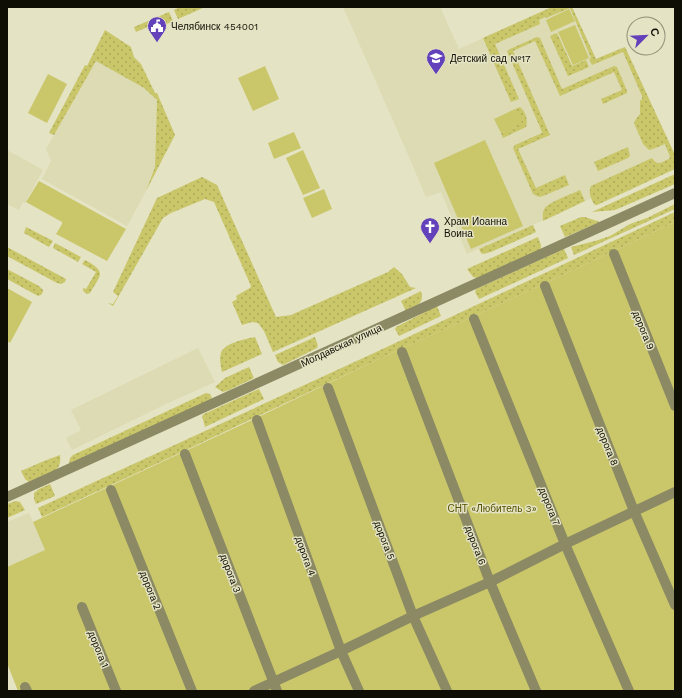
<svg xmlns="http://www.w3.org/2000/svg" width="682" height="698" font-family="'Work Sans',sans-serif">
<style>
.built{fill:#dcdbb3}
.grass{fill:url(#grass-dots)}
.green{fill:#cac66a}
.lines{fill:none;stroke-linecap:round;stroke-linejoin:round}
.minor{stroke:#8b8a64;stroke-width:10}
.labels{text-anchor:middle;stroke-width:3;stroke-linejoin:round;paint-order:stroke}
.poi-label{font-size:10px;fill:#0f0e04;stroke:#e4e3c3;text-anchor:start}
.street-label{font-size:10px;fill:#0f0e04;stroke:#e4e3c3}
.park-label{font-size:10px;fill:#545001;stroke:#e4e3c3}
</style>
<defs>
<pattern id="grass-dots" width="8" height="8" patternUnits="userSpaceOnUse"><rect width="8" height="8" fill="#cac66a"/><path d="M2 2h.1M6 6h.1" fill="none" stroke="#aca95a" stroke-width="1.8" stroke-linecap="round"/></pattern>
</defs>
<rect width="100%" height="100%" fill="#e4e3c3"/>
<!-- built -->
<path class="built" d="M343,7H440L459,49L552,7H572L596,59L625,47L675,155V160L537,223L467,254L441,192L426,197L406,150Z
M96,61L144,88L157,100L155,167L146,191L127,226L42,179L51,161L46,149Z
M7,150L43,170L25,203L23,202L19,210L7,204Z
M198,348L215,382L166,404L72,450L66,438L81,430L71,410Z
M29,513L45,550L7,567V522Z"/>
<!-- grass -->
<path class="grass" d="M180,7H205L178,19L174,10Z
M552,7H572L596,59L625,47L675,155V169L597,205H595L594,204C591,199 588,192 591,186L652,158C658,167 661,162 669,159L670,157L665,144L653,149L649,150L643,144L634,123L636,119L640,114V101L642,99V96L623,52L592,65L589,59L591,58L570,8L546,18L545,17L539,20L540,24L495,44L519,99L511,102L483,38Z
M169,12L173,21L156,29L150,26L136,32L134,27Z
M105,30L131,47L134,57L141,64L155,93H157L175,135L146,191L155,167L157,100L144,88L96,61L54,135L49,133L85,65L87,66Z
M557,33L572,66L586,60L589,67L568,76L550,36Z
M537,37L540,38L562,89L614,66L617,67L627,91V93L603,104L601,99L622,90L614,72L560,96L535,41L513,51L550,135L518,149L536,188L565,175L569,185L543,196L539,197L533,194L513,148L515,145L542,133V132L507,51L510,49Z
M520,107C526,112 528,120 526,127L503,138L501,133L521,123L515,109Z
M628,147L630,156L628,158L598,171L594,162Z
M675,174V184L615,210L592,212Z
M202,177L217,185L276,317L291,315L388,272L394,267L402,274L410,287L416,288L273,352L264,331L258,323L252,322L242,325L232,302L237,299L236,296L250,288L251,286L214,202L205,199L171,213L163,218L146,248L113,306L108,303L113,304L118,296L113,292L157,198Z
M580,190L585,201L543,221C543,216 542,212 545,208C549,202 572,194 580,190Z
M675,204V209L574,255L571,247L595,241L610,236L630,224L647,218Z
M675,212V222L546,283L377,360L184,451L42,517L38,508L374,353Z
M581,217H585L600,222L565,237L560,226Z
M533,225L536,232L491,252L483,254L481,253L479,249Z
M26,227L53,241L49,247L24,233Z
M538,237L541,245V248L539,251L477,278L473,277L467,269Z
M55,243L81,257L78,262L53,248Z
M7,247L66,279L65,282L61,284L57,283L7,256Z
M564,249L568,258L479,299L475,292L476,289Z
M85,260C107,272 101,274 90,293L87,294L84,292L83,290V288L86,289L96,272L82,264Z
M7,269L39,286L43,290C43,293 42,295 38,296L7,279Z
M421,291C425,304 416,306 406,311L401,301Z
M437,306L441,316L399,336L395,329L396,327Z
M255,337L262,354L222,372C221,367 219,359 221,353C224,343 246,339 255,337Z
M315,337C316,341 319,345 317,348L283,365L278,362L275,355Z
M249,367L254,378L229,390L223,392L215,387L225,378Z
M259,389L264,399L205,427L202,416L204,414Z
M206,393L210,394L212,398L211,400L69,464L70,458L73,455Z
M60,455C61,461 60,466 56,470L29,482L25,479L21,471L44,461Z
M50,484L55,496L36,504L34,499V493L39,489Z
M16,501L20,502L25,510L7,518V504Z"/>
<!-- green -->
<path class="green" d="M569,9L575,21L551,32L546,20Z
M575,25L589,58L573,65L558,32Z
M265,66L279,99L253,111L238,78Z
M48,74L67,84L47,123L28,113Z
M515,109L522,123L501,133L494,119Z
M294,132L301,148L274,159L268,143Z
M485,140L523,226L471,249L434,163Z
M303,150L320,188L303,195L286,158Z
M39,181L126,229L107,261L56,234L62,224V222L26,202Z
M324,189L332,209L312,218L303,198Z
M675,222V691H18L7,663V567L45,550L33,522L252,420L377,360L546,283Z
M7,288L32,302L10,343L7,341Z"/>
<g class="lines">
<!-- minor -->
<path class="minor" d="M614,254L675,406
M545,286L634,511L675,605
M474,319L565,544L629,691
M402,352L490,582L536,691
M328,388L413,616L447,691
M257,420L341,651L359,691
M185,454L277,691
M111,490L192,691
M7,497L675,193
M82,607L116,691
M25,687L27,691
M254,691L341,651L413,616L490,582L565,544L675,492"/>
</g>
<!-- icons -->
<defs>
<g id="civic-pin" transform="scale(1)"><path d="M0 17L-7.5 6A9.5 9.5 0 1 1 7.5 6Z" fill="#6341ba" stroke="#e4e3c3"/><path d="M-.6-6.5H3V-4.5H.6V-3L4-1V1h2V6H-6V1h2V-1L-.6-3ZM-1.2 2.5V6h2.4V2.5Z" fill="#fff"/></g>
<g id="school-pin" transform="scale(1)"><path d="M0 17L-7.5 6A9.5 9.5 0 1 1 7.5 6Z" fill="#6341ba" stroke="#e4e3c3"/><path d="M0-5L7-2L0 1L-7-2ZM-4 1L0 2.5L4 1V4Q0 6-4 4Z" fill="#fff"/></g>
<g id="church-pin" transform="scale(1)"><path d="M0 17L-7.5 6A9.5 9.5 0 1 1 7.5 6Z" fill="#6341ba" stroke="#e4e3c3"/><path d="M-1.2-6h2.4v3.5h3.3v2.4h-3.3V6h-2.4V-.1h-3.3v-2.4h3.3Z" fill="#fff"/></g>
</defs>
<g fill-rule="evenodd">
<use href="#civic-pin" x="157" y="26"/>
<use href="#school-pin" x="436" y="58"/>
<use href="#church-pin" x="430" y="227"/>
</g>
<g class="labels">
<!-- poi labels -->
<g class="poi-label">
<text x="171" y="30">Челябинск 454001</text>
<text x="450" y="62">Детский сад №17</text>
<text x="444" y="225">Храм Иоанна<tspan x="444" dy="12">Воина</tspan></text>
</g>
<!-- street labels -->
<g class="street-label">
<text transform="translate(644 330) rotate(68)" y="4">дорога 9</text>
<text transform="translate(341 345) rotate(-25)" y="4">Молдавская улица</text>
<text transform="translate(608 446) rotate(68)" y="4">дорога 8</text>
<text transform="translate(550 506) rotate(68)" y="4">дорога 7</text>
<text transform="translate(385 540) rotate(69)" y="4">дорога 5</text>
<text transform="translate(476 545) rotate(69)" y="4">дорога 6</text>
<text transform="translate(306 556) rotate(70)" y="4">дорога 4</text>
<text transform="translate(231 573) rotate(69)" y="4">дорога 3</text>
<text transform="translate(151 590) rotate(68)" y="4">дорога 2</text>
<text transform="translate(99 649) rotate(68)" y="4">дорога 1</text>
</g>
<!-- park labels -->
<g class="park-label">
<text x="492" y="512">СНТ «Любитель 3»</text>
</g>
</g>
<!-- border -->
<rect width="682" height="698" fill="none" stroke="#0f0e04" stroke-width="16"/>
<!-- north arrow -->
<g transform="translate(646 36) rotate(66)"><circle r="19" fill="#e4e3c3" stroke="#8f8e77"/>
<path d="M0-3L7 15L0 10L-7 15Z" fill="#6341ba"/>
<text y="-6" font-size="11" font-weight="bold" text-anchor="middle" fill="#0f0e04">С</text>
</g>
</svg>
